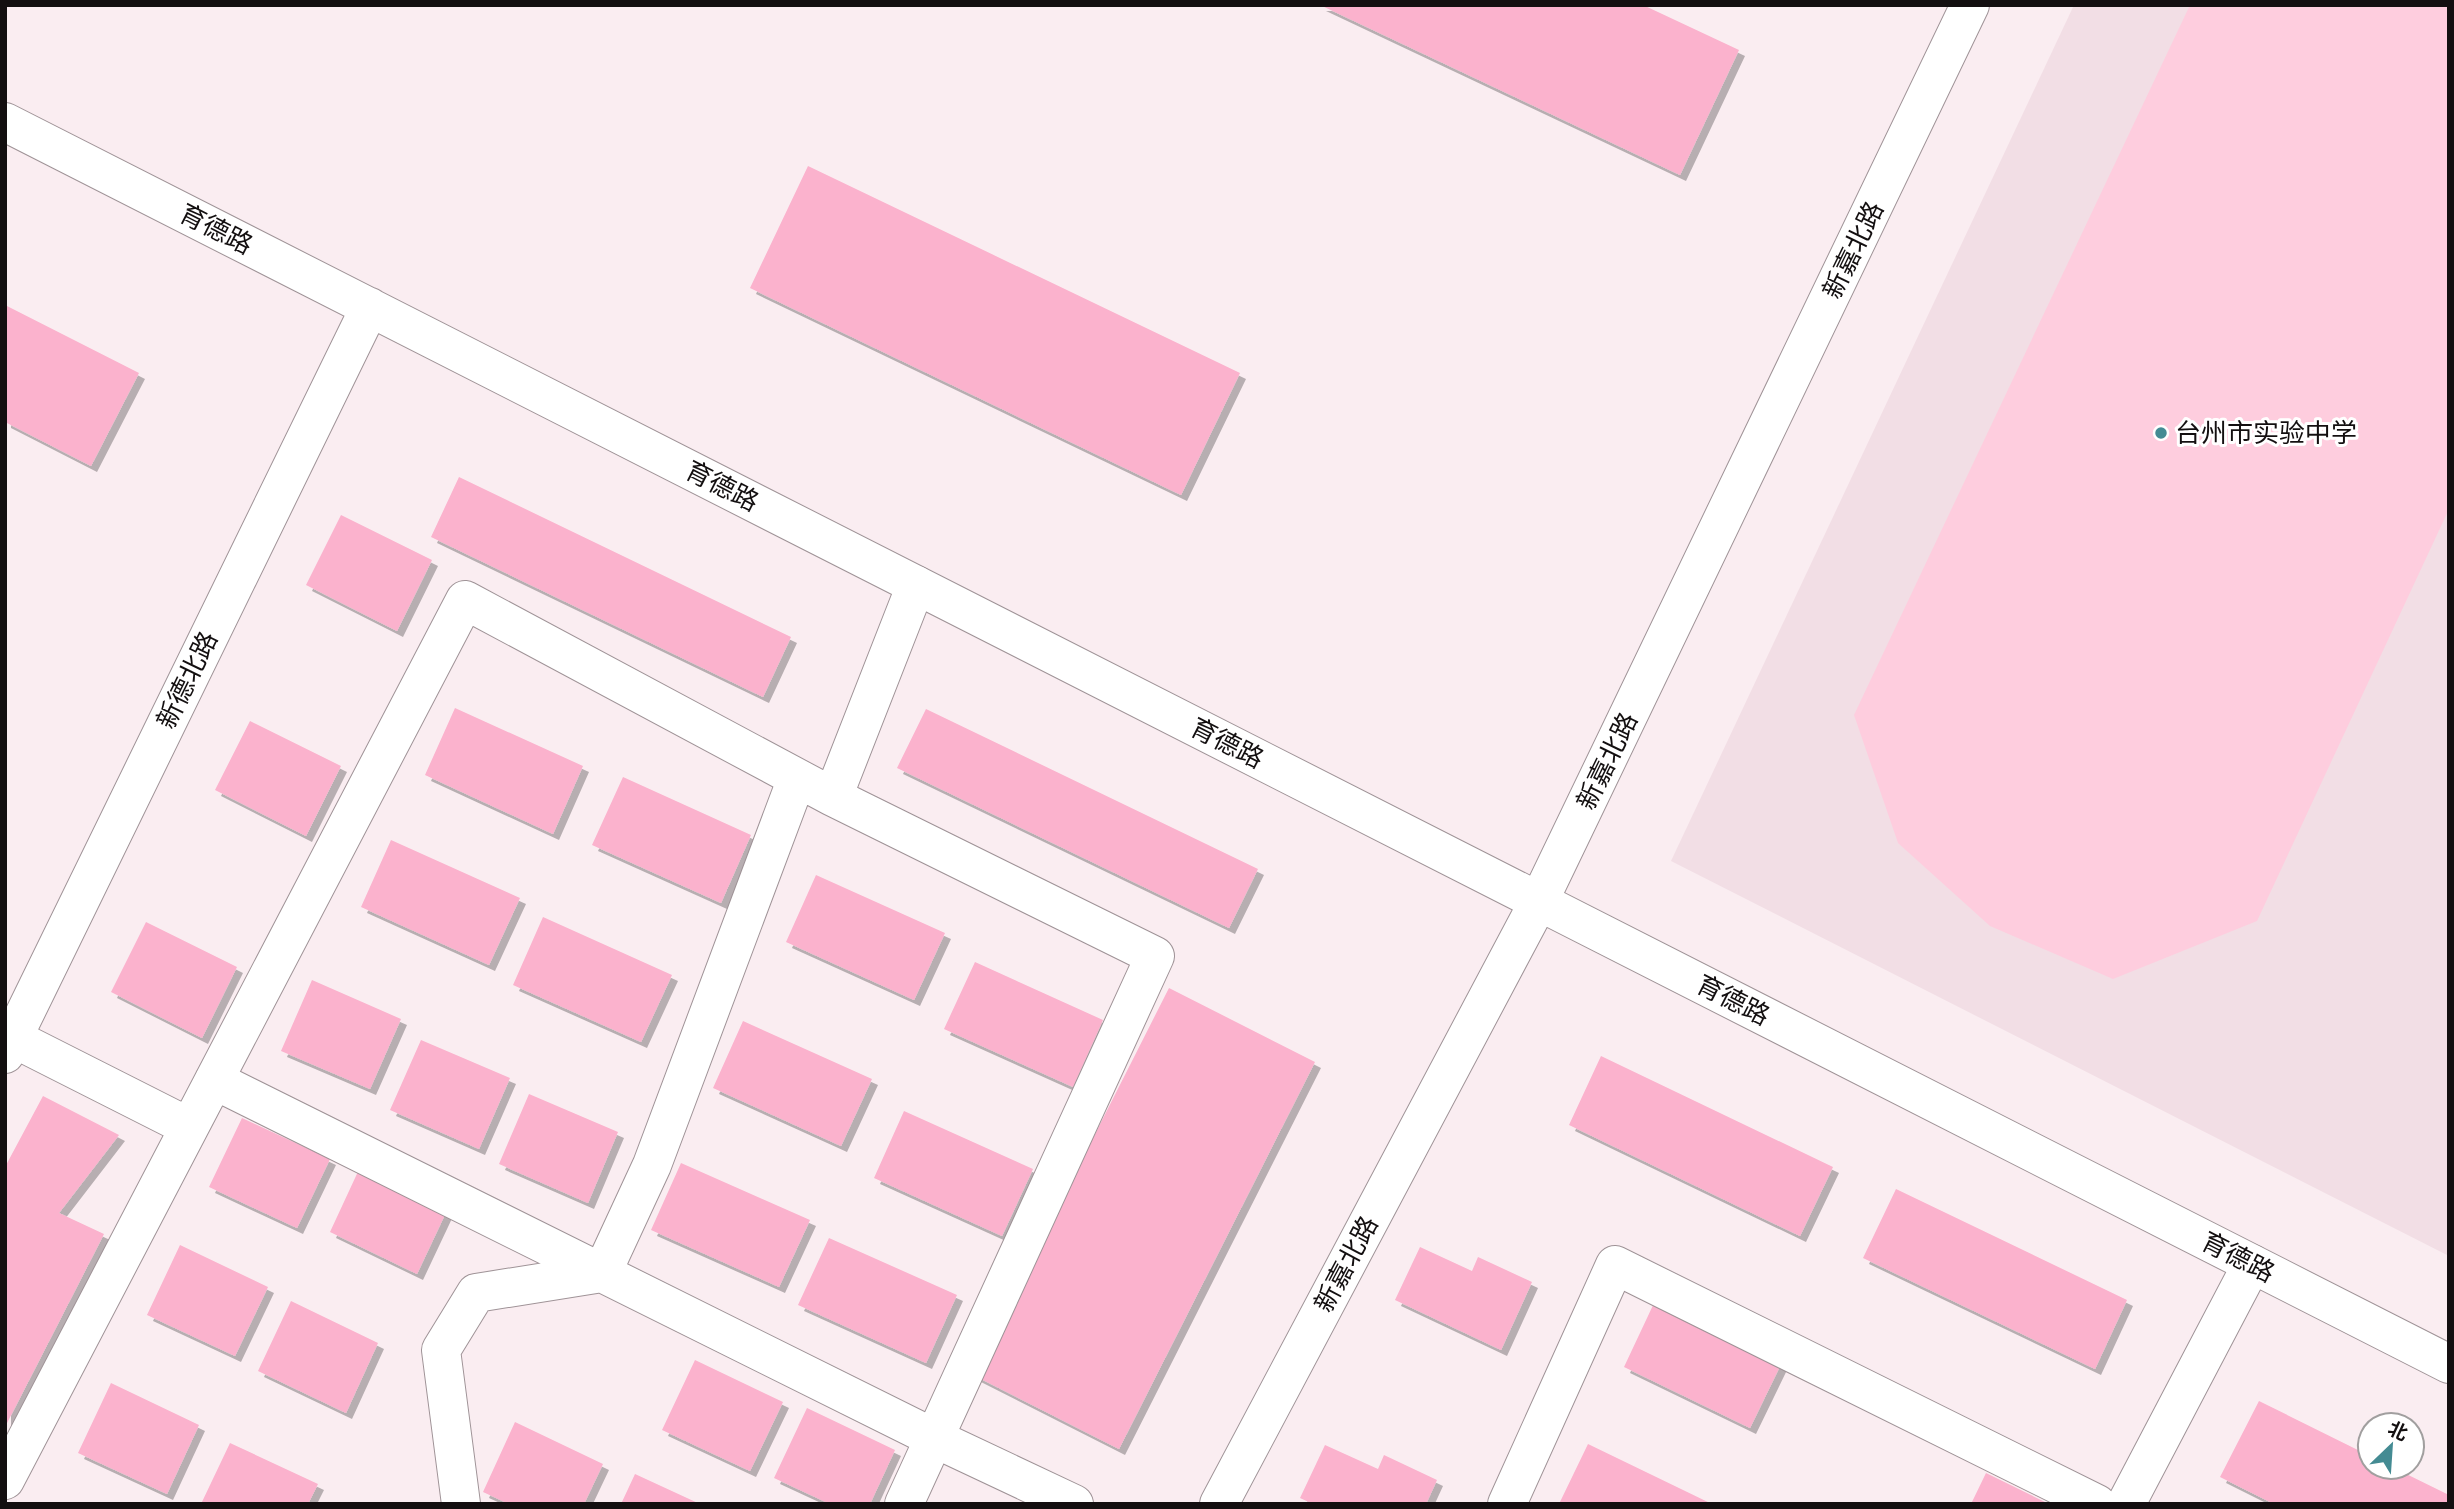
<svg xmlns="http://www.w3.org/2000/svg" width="2454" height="1509" font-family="Jost,'Noto Sans SC',sans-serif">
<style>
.built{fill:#f2dee5}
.green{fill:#fecdde}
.building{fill:#fbb2cd;filter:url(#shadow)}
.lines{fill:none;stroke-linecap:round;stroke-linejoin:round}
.street-casing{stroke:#9f9397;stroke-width:40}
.secondary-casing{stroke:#9f9397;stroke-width:40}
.street{stroke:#fff;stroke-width:38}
.secondary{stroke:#fff;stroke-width:38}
.poi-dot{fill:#448b93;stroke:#fff;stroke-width:2.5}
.labels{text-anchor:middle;stroke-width:6;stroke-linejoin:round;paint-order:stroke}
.street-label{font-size:26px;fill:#130f10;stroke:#fff}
.poi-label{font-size:26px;fill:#130f10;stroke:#fff;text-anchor:start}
</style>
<defs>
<filter id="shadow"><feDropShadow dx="6" dy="6" stdDeviation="0" flood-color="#0004"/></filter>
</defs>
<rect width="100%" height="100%" fill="#faedf1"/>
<!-- built -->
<path class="built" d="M2074,5H2449V1256L1671,861Z"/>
<!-- green -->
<path class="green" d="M2190,5H2449V509L2257,921L2113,979L1990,926L1898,843L1854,715Z"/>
<!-- building -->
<path class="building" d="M1320,5H1643L1739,50L1680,175Z
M808,166L1240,373L1181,495L750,288Z
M5,305L139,373L91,466L5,422Z
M459,477L791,637L763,697L431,537Z
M341,515L432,560L397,631L306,585Z
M455,708L583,766L553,834L425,775Z
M926,709L1258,869L1229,928L897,768Z
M250,721L341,766L306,836L215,790Z
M623,777L751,835L721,903L592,845Z
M391,840L520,898L489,965L361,907Z
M816,875L945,933L914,1000L786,942Z
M543,917L672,975L641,1042L513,985Z
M146,922L237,967L202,1038L111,992Z
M975,962L1103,1020L1073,1087L944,1029Z
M312,980L401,1019L370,1089L281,1051Z
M1169,988L1315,1062L1119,1449L973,1375Z
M743,1021L872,1079L841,1146L713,1088Z
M421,1040L510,1078L479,1149L390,1110Z
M1601,1056L1833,1167L1800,1236L1569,1125Z
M529,1094L618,1132L588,1203L499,1164Z
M43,1096L119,1135L59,1213L104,1234L5,1427V1167Z
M904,1111L1033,1169L1002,1236L874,1178Z
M242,1118L330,1159L297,1228L209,1187Z
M362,1163L450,1204L417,1274L330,1232Z
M681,1163L810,1220L779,1287L651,1230Z
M1896,1189L2127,1300L2095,1369L1863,1258Z
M829,1238L957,1295L926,1363L798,1305Z
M180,1245L268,1287L235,1356L147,1315Z
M1420,1247L1472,1271L1478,1257L1532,1282L1501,1350L1395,1300Z
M291,1301L378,1343L346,1413L258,1371Z
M1655,1301L1782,1362L1750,1428L1624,1367Z
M695,1360L783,1402L750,1471L662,1430Z
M111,1383L199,1425L167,1494L78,1453Z
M2259,1401L2370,1456V1467H2392L2449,1495V1504H2274L2220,1477Z
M807,1408L895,1450L870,1504H830L774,1478Z
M515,1422L603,1464L584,1504H509L483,1492Z
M230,1443L318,1484L308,1504H201Z
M1588,1444L1712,1504H1559Z
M1325,1445L1378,1469L1384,1455L1437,1480L1426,1504H1313L1300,1498Z
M1986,1473L2049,1504H1971Z
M635,1474L700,1504H621Z"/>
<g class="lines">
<!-- street casing -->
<g class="street-casing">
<path id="street" d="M833,797L1155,956L904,1504
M13,1038L189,1127
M214,1080L934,1438L1074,1504
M5,1480L465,600L833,797L916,585
M461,1504L441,1350L476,1293L602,1273L652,1165L797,778
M1507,1504L1615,1265L2097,1504
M2126,1504L2252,1264"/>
</g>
<!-- secondary casing -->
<g class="secondary-casing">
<path id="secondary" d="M5,122L2449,1364
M5,1054L370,307
M1219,1504L1539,901L1970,5"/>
</g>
<!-- street -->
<use href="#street" class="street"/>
<!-- secondary -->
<use href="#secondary" class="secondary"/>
</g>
<!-- markers -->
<circle class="poi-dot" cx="2161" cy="433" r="7"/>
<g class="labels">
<!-- street labels -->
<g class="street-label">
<text transform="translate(216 229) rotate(27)" y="9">育德路</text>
<text transform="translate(1853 250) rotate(-64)" y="9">新嘉北路</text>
<text transform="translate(722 486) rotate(27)" y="9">育德路</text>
<text transform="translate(187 680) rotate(-64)" y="9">新德北路</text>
<text transform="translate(1227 743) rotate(27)" y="9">育德路</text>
<text transform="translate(1607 761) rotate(-64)" y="9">新嘉北路</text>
<text transform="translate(1733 1000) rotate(27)" y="9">育德路</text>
<text transform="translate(2238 1257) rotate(27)" y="9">育德路</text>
<text transform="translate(1346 1264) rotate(-62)" y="9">新嘉北路</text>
</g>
<!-- poi labels -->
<g class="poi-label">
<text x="2175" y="442">台州市实验中学</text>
</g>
</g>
<!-- border -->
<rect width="2454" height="1509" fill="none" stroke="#130f10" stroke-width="14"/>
<!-- north arrow -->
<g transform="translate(2391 1446) rotate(25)"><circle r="33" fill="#ffffff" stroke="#a19f9f" stroke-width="2"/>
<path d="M0-5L12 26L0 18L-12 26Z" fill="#448b93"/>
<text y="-10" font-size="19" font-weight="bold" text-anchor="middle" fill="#130f10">北</text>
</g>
</svg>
